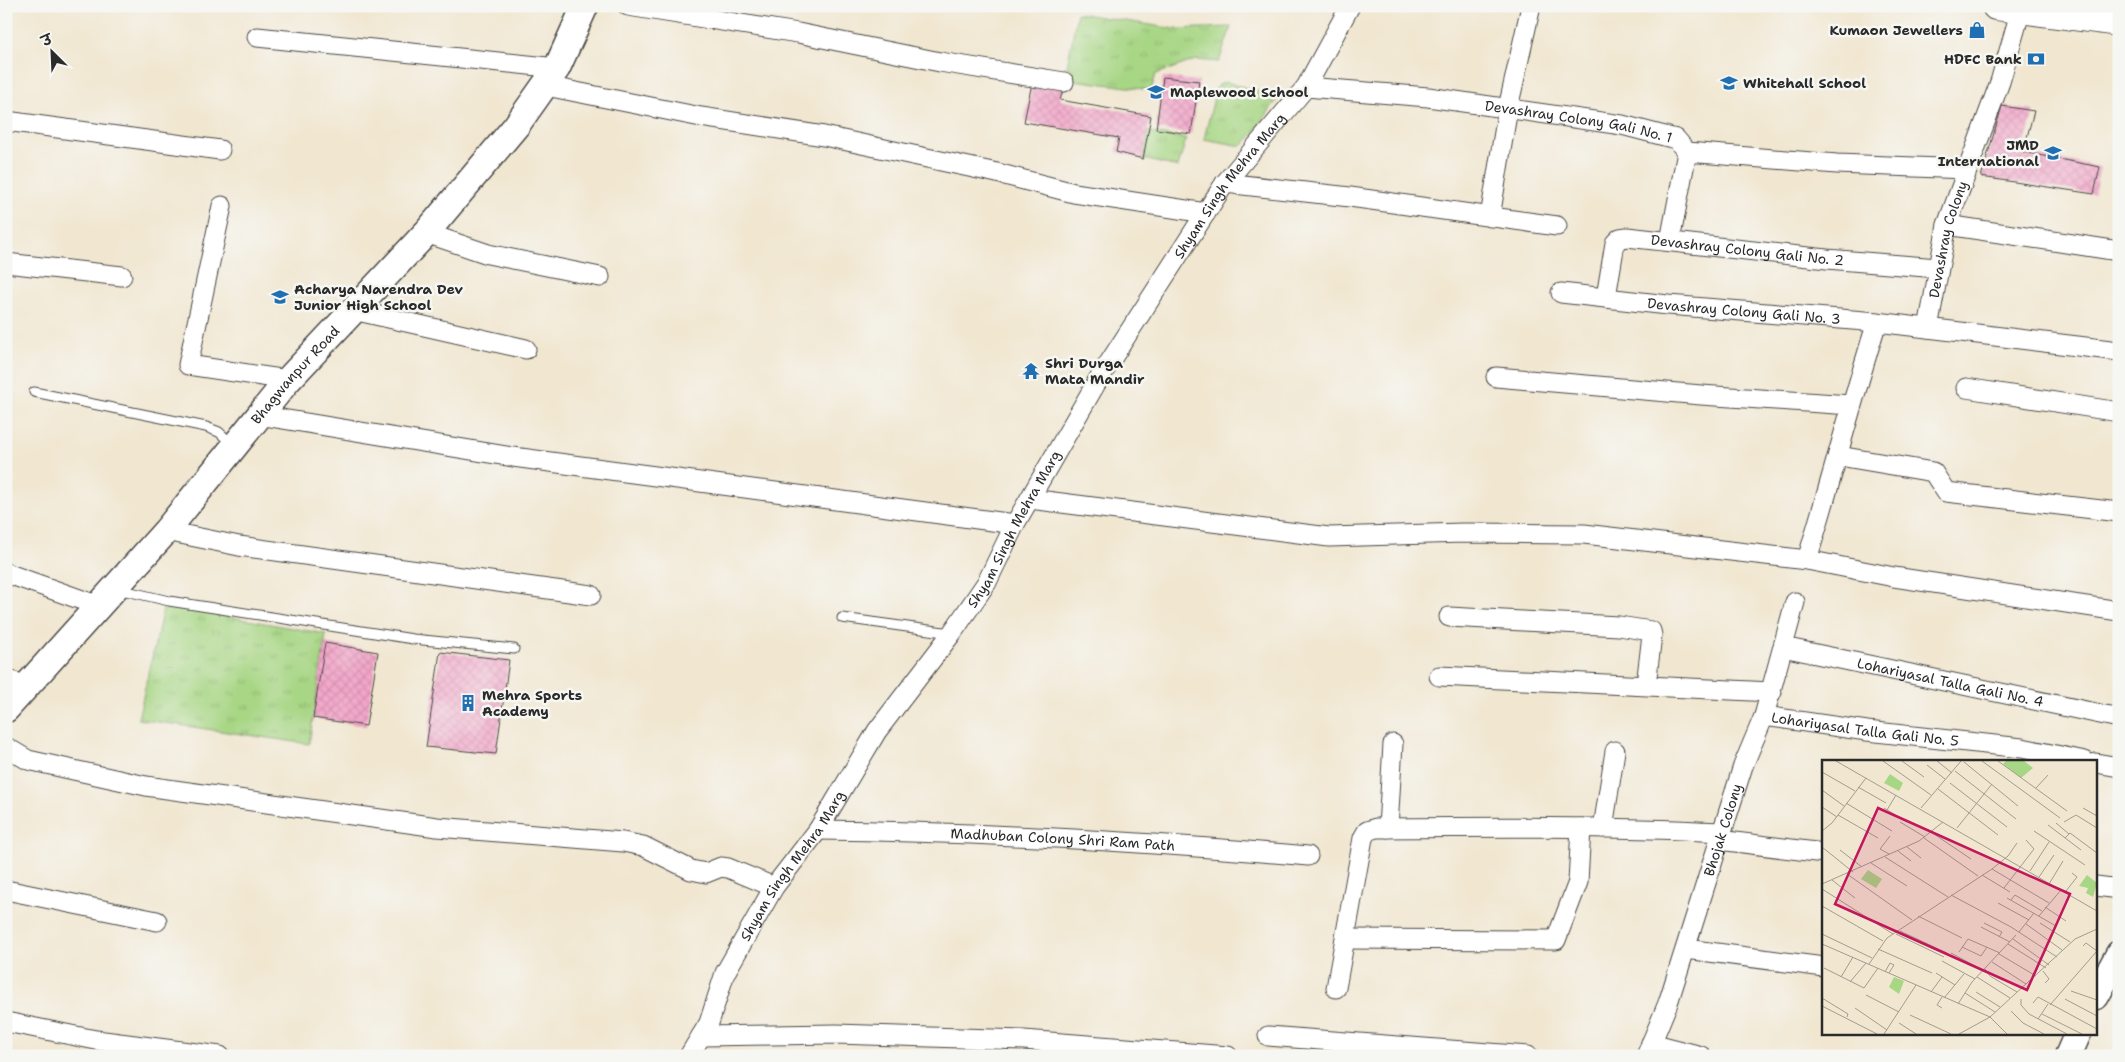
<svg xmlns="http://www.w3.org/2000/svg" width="2125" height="1062" font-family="'Shantell Sans','Playpen Sans Deva',sans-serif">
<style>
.grass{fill:url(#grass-tufts);stroke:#698058}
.building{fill:url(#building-cross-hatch)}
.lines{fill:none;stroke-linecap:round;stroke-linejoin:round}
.lane-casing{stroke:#494744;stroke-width:11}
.street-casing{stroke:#494744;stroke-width:21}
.secondary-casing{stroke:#494744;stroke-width:29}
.primary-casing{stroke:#494744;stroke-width:30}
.lane{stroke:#fff;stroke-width:9}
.street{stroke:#fff;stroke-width:19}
.secondary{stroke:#fff;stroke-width:26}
.primary{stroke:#fff;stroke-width:28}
.labels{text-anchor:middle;stroke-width:5;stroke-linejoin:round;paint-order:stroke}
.poi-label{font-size:14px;font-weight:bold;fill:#2b2b2b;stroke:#f6f6f2;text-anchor:start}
.street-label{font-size:14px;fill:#2b2b2b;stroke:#f6f6f2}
.inset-road{fill:none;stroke:#a29c8f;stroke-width:1}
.view{fill:#c2185b;fill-opacity:0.15;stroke:#c2185b;stroke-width:2.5}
.inset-edge{fill:none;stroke:#2b2b2b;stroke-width:2.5}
</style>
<defs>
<pattern id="grass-tufts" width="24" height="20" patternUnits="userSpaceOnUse" patternTransform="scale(1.25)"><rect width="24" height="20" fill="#a7d684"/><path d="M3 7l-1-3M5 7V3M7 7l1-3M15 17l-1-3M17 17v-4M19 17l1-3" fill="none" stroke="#90b872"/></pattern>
<pattern id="building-cross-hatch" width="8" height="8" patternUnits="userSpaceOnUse" patternTransform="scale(1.25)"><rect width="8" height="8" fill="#f3a6c9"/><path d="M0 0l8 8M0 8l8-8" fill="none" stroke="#d08fad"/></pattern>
</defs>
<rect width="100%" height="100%" fill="#f6f6f2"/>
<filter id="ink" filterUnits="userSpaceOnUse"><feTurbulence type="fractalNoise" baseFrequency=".02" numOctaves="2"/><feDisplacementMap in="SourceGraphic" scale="10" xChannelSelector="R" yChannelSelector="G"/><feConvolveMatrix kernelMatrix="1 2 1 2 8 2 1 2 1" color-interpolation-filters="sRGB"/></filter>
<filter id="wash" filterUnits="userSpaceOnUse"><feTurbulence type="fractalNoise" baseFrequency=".0096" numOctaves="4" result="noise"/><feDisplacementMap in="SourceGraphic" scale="20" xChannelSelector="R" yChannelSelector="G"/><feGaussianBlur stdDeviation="1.12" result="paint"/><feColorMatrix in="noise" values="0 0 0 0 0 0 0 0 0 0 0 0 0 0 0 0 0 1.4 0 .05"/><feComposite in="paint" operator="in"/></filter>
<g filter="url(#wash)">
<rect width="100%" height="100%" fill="#f1e7d1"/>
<!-- grass -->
<path class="grass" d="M1077,13L1175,29L1231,27L1219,62L1196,60L1156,74L1151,90L1065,79Z
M1226,82L1279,97L1253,134L1242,146L1204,139L1217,86Z
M1148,132L1186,139L1178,167L1143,159Z
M164,605L326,634L309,744L138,719Z"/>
<g id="blocks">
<!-- building -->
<path class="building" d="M1163,77L1199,81L1191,134L1156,129Z
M1032,83L1064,87L1060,100L1151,116L1143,159L1116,152L1119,138L1024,122Z
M2002,106L2034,111L2023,152L2100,167L2094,194L1981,177Z
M325,643L378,652L366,726L313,718Z
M440,652L509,660L496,754L426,747Z"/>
</g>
</g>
<g filter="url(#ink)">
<use href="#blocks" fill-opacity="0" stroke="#494744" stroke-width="1"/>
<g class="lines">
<!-- lane casing -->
<g class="lane-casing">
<path id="lane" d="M34,392L206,427L219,432L232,444
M118,589L169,601L413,639L514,649
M842,618L951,633"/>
</g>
<!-- street casing -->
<g class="street-casing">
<g id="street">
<path d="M628,6L798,33L940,62L1064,82"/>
<path d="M257,37L557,68"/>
<path d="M546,86L701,117L824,136L997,173L1074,193L1206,213"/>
<path id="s1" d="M1306,87L1428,97L1622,125L1676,139L1687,152L1837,164L1966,169"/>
<path d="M6,121L220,150"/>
<path d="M1225,183L1350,197L1557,226"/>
<path d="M222,206L188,365L288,380"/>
<path d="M1490,217L1508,108L1531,6"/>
<path d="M1947,225L2119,251"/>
<path d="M426,233L488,254L600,277"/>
<path d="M1670,241L1687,152"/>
<path d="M6,263L122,276"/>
<path id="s2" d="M1561,293L1668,305L1877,322L2119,351"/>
<path id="s3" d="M1606,297L1615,243L1620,238L1627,237L1827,259L1938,268"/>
<path d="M353,310L526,349"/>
<path id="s4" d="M1928,328L1947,225L2000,82L2022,6"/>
<path d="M1496,377L1701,395L1851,405"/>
<path d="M1966,388L2119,412"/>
<path d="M258,415L513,457L1015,524"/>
<path d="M1839,456L1933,472L1946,492L2119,512"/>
<path d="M1030,499L1329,537L1463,533L1584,534L1807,560L1894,577L2119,611"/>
<path d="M166,531L239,546L591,595"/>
<path d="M1807,560C1831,481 1852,401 1877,322"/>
<path d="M6,573L99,606"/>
<path d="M1449,617L1619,626L1651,631L1652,635L1646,685"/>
<path id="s5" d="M1783,647L2119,718"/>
<path d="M1439,676L1772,692"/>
<path d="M6,679L27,686"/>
<path id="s6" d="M1764,716L1867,731L2022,748L2085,761"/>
<path d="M6,747L28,760L146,786L437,827L623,842L643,846L691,870L706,873L721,867L728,868L774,887"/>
<path d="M2096,763L2119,767"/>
<path d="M1388,828L1393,744"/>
<path d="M1603,828L1615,751"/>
<path id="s7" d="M818,830C982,832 1145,842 1308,856"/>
<path d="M1719,840L1824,853"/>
<path d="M2096,886L2119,889"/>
<path d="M6,890L157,921"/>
<path d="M1345,939L1556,940L1578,882L1581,828"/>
<path d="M1686,949L1824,967"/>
<path d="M1336,988L1363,838L1367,831L1376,828C1491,827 1607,826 1722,832"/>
<path d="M6,1022L96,1040L220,1056"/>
<path d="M701,1036L836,1034L1024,1040L1228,1056"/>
<path d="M1268,1036L1528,1056"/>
<path d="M1651,1043L1701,1056"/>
<path id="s8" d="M689,1056L709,1023L725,973L774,887L818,830L877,731L952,633L987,582L1015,524L1098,380L1225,183L1306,87L1350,6"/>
<path id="s9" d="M1646,1056L1668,1003L1743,766L1764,716L1795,602"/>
</g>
</g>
<!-- secondary casing -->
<g class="secondary-casing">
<g id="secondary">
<path id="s10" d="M6,709L166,531L288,380L426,233L516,126L557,68L585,6"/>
<path d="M2096,996L2119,954"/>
<path d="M2068,1056L2078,1033"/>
</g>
</g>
<!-- primary casing -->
<g class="primary-casing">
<path id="primary" d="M1996,6L2119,22"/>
</g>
<!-- lane -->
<use href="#lane" class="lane"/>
<!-- street -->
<use href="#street" class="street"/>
<!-- secondary -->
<use href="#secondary" class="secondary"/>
<!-- primary -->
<use href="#primary" class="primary"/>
</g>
</g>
<!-- icons -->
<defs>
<g id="shop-bare" transform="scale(1.35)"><path d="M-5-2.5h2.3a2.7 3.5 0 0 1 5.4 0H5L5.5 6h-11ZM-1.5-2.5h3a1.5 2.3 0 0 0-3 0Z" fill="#1f6fb2" stroke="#f6f6f2" stroke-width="2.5" paint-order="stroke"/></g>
<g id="bank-bare" transform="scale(1.35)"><path d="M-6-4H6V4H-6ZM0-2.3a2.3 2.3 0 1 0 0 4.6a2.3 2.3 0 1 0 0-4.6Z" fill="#1f6fb2" stroke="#f6f6f2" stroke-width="2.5" paint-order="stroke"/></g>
<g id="school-bare" transform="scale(1.35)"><path d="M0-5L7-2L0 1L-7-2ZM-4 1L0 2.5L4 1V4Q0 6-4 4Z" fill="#1f6fb2" stroke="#f6f6f2" stroke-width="2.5" paint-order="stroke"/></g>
<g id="temple-bare" transform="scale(1.35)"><path d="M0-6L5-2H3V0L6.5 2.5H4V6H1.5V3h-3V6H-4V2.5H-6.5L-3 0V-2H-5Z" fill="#1f6fb2" stroke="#f6f6f2" stroke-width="2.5" paint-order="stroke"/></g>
<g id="building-bare" transform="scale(1.35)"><path d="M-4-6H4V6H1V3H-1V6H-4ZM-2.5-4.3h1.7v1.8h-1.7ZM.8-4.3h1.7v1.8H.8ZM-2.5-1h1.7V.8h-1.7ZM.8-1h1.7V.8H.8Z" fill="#1f6fb2" stroke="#f6f6f2" stroke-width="2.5" paint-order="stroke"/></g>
</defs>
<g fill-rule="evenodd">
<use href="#shop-bare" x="1977" y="30"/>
<use href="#bank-bare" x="2036" y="59"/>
<use href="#school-bare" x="1729" y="83"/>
<use href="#school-bare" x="1156" y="92"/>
<use href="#school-bare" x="2053" y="153"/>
<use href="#school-bare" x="280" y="297"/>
<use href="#temple-bare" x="1031" y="371"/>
<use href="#building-bare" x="468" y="703"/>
</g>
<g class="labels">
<!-- poi labels -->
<g class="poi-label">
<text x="1963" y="35" text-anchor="end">Kumaon Jewellers</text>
<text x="2022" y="64" text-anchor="end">HDFC Bank</text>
<text x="1743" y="88">Whitehall School</text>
<text x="1170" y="97">Maplewood School</text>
<text x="2039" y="150" text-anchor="end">JMD<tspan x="2039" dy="16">International</tspan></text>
<text x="294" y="294">Acharya Narendra Dev<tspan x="294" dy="16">Junior High School</tspan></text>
<text x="1045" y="368">Shri Durga<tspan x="1045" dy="16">Mata Mandir</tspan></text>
<text x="482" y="700">Mehra Sports<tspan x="482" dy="16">Academy</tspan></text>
</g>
<!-- street labels -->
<g class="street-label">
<text dy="5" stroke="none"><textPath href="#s1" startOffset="275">Devashray Colony Gali No. 1</textPath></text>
<text dy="5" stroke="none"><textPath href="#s8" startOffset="1028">Shyam Singh Mehra Marg</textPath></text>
<text dy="5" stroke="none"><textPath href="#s4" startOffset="91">Devashray Colony</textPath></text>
<text dy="5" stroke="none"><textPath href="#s3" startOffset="190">Devashray Colony Gali No. 2</textPath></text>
<text dy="5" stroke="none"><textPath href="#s2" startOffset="184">Devashray Colony Gali No. 3</textPath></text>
<text dy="5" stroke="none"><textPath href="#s10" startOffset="442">Bhagwanpur Road</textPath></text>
<text dy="5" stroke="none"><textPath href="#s8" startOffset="622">Shyam Singh Mehra Marg</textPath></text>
<text dy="5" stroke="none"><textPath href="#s5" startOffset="171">Lohariyasal Talla Gali No. 4</textPath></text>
<text dy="5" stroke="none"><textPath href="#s6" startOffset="102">Lohariyasal Talla Gali No. 5</textPath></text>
<text dy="5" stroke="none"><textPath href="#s9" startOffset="239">Bhojak Colony</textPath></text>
<text dy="5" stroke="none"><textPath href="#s7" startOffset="245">Madhuban Colony Shri Ram Path</textPath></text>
<text dy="5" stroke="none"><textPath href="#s8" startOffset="218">Shyam Singh Mehra Marg</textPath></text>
</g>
</g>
<!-- overview -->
<g transform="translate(1822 760)">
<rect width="275" height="275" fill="#f1e7d1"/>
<path d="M68,14L81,23L77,31L62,23ZM46,110L60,119L54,128L39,119ZM265,115L275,123L271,137L264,133L266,128L257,126ZM72,217L82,221L77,234L67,227Z" fill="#a7d684"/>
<path d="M184,1H202L211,8L199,18L181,4Z" fill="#a7d684"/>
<path class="inset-road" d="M14,1L275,151M61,1L109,35M80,1L102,17M115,1L130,13M160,1L238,58M176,1L245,51M142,2L196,46M105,5L123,19M133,11L194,59M0,12L33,31M128,23L185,67M36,27L64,43M214,28L226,15M116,29L176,75M0,30L22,46M24,43L70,71M0,47L15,57M62,48L80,59M99,48L139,1M261,48L275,56M65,50L74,35M16,55L56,78M78,62L103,77M242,62L254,55L275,68M234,63L247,74M226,65L259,90M135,68L170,24M0,71L10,63L44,18M212,71L263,105M109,72L149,99M102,78L156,116M243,78L248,73L275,93M0,87L31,112M85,87L99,98M18,90L40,107M76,91L89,101M67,94L58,89L68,76M63,97L126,137M49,103L85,126M170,109L227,143M208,111L227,82M25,114L90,160M160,115L188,132M217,117L232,95M10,120L33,138M0,124L97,81L121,62M227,124L241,101M182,128L212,89L204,80M0,129L71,174M244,131L255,117L250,113M129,135L189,167L235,197M185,138L234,166M189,140L193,135L220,151M176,143L207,160M0,146L61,181M223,147L244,161M96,156L140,178M217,156L239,130M162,163L180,172L177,177M218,163L248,182M204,164L240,190M159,167L188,182M78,171L125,193M197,172L212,153M0,174L50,198M74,174L122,197M191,179L227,205M0,184L168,257L185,274M186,184L224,208M261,186L264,183L275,191M140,187L159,196L165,187M56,189L110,213M137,192L146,179L178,193M129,193L155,207M177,194L214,216M120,201L153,219M170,202L204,224M47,204L65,178L170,109L186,96L195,83M2,208L42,228L56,208M163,209L168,216L195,232M221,211L227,219L223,223M63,212L68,203L72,205L67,213M114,213L133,225M19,217L31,197M155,217L188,238M28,222L44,203M249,231L275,240M109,232L120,217M154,232L178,247M143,233L173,252M44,235L77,252M0,238L26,254L25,257M122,238L142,214M199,239V245L207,254L245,274M243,239L275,256M211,243L216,237L275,269M136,244L150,222L194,175M228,245L275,191M0,246L55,274M33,248L65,270M120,248L115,245L120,237M189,251L201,263L222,274M220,254L260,274M88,255L129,274M216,259L226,244M77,263L94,274M62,274L94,225M137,274L168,257L253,179L275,169"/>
<path class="view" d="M56,48L248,134L205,230L13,144Z"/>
<rect width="275" height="275" class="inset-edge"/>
</g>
<!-- margin -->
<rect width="2125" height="1062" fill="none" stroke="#f6f6f2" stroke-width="25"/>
<!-- north arrow -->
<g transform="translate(52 52) rotate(336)" stroke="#f6f6f2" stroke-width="4" paint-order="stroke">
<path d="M0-4L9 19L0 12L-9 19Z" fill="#2b2b2b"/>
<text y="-8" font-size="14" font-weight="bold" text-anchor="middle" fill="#2b2b2b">उ</text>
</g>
</svg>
